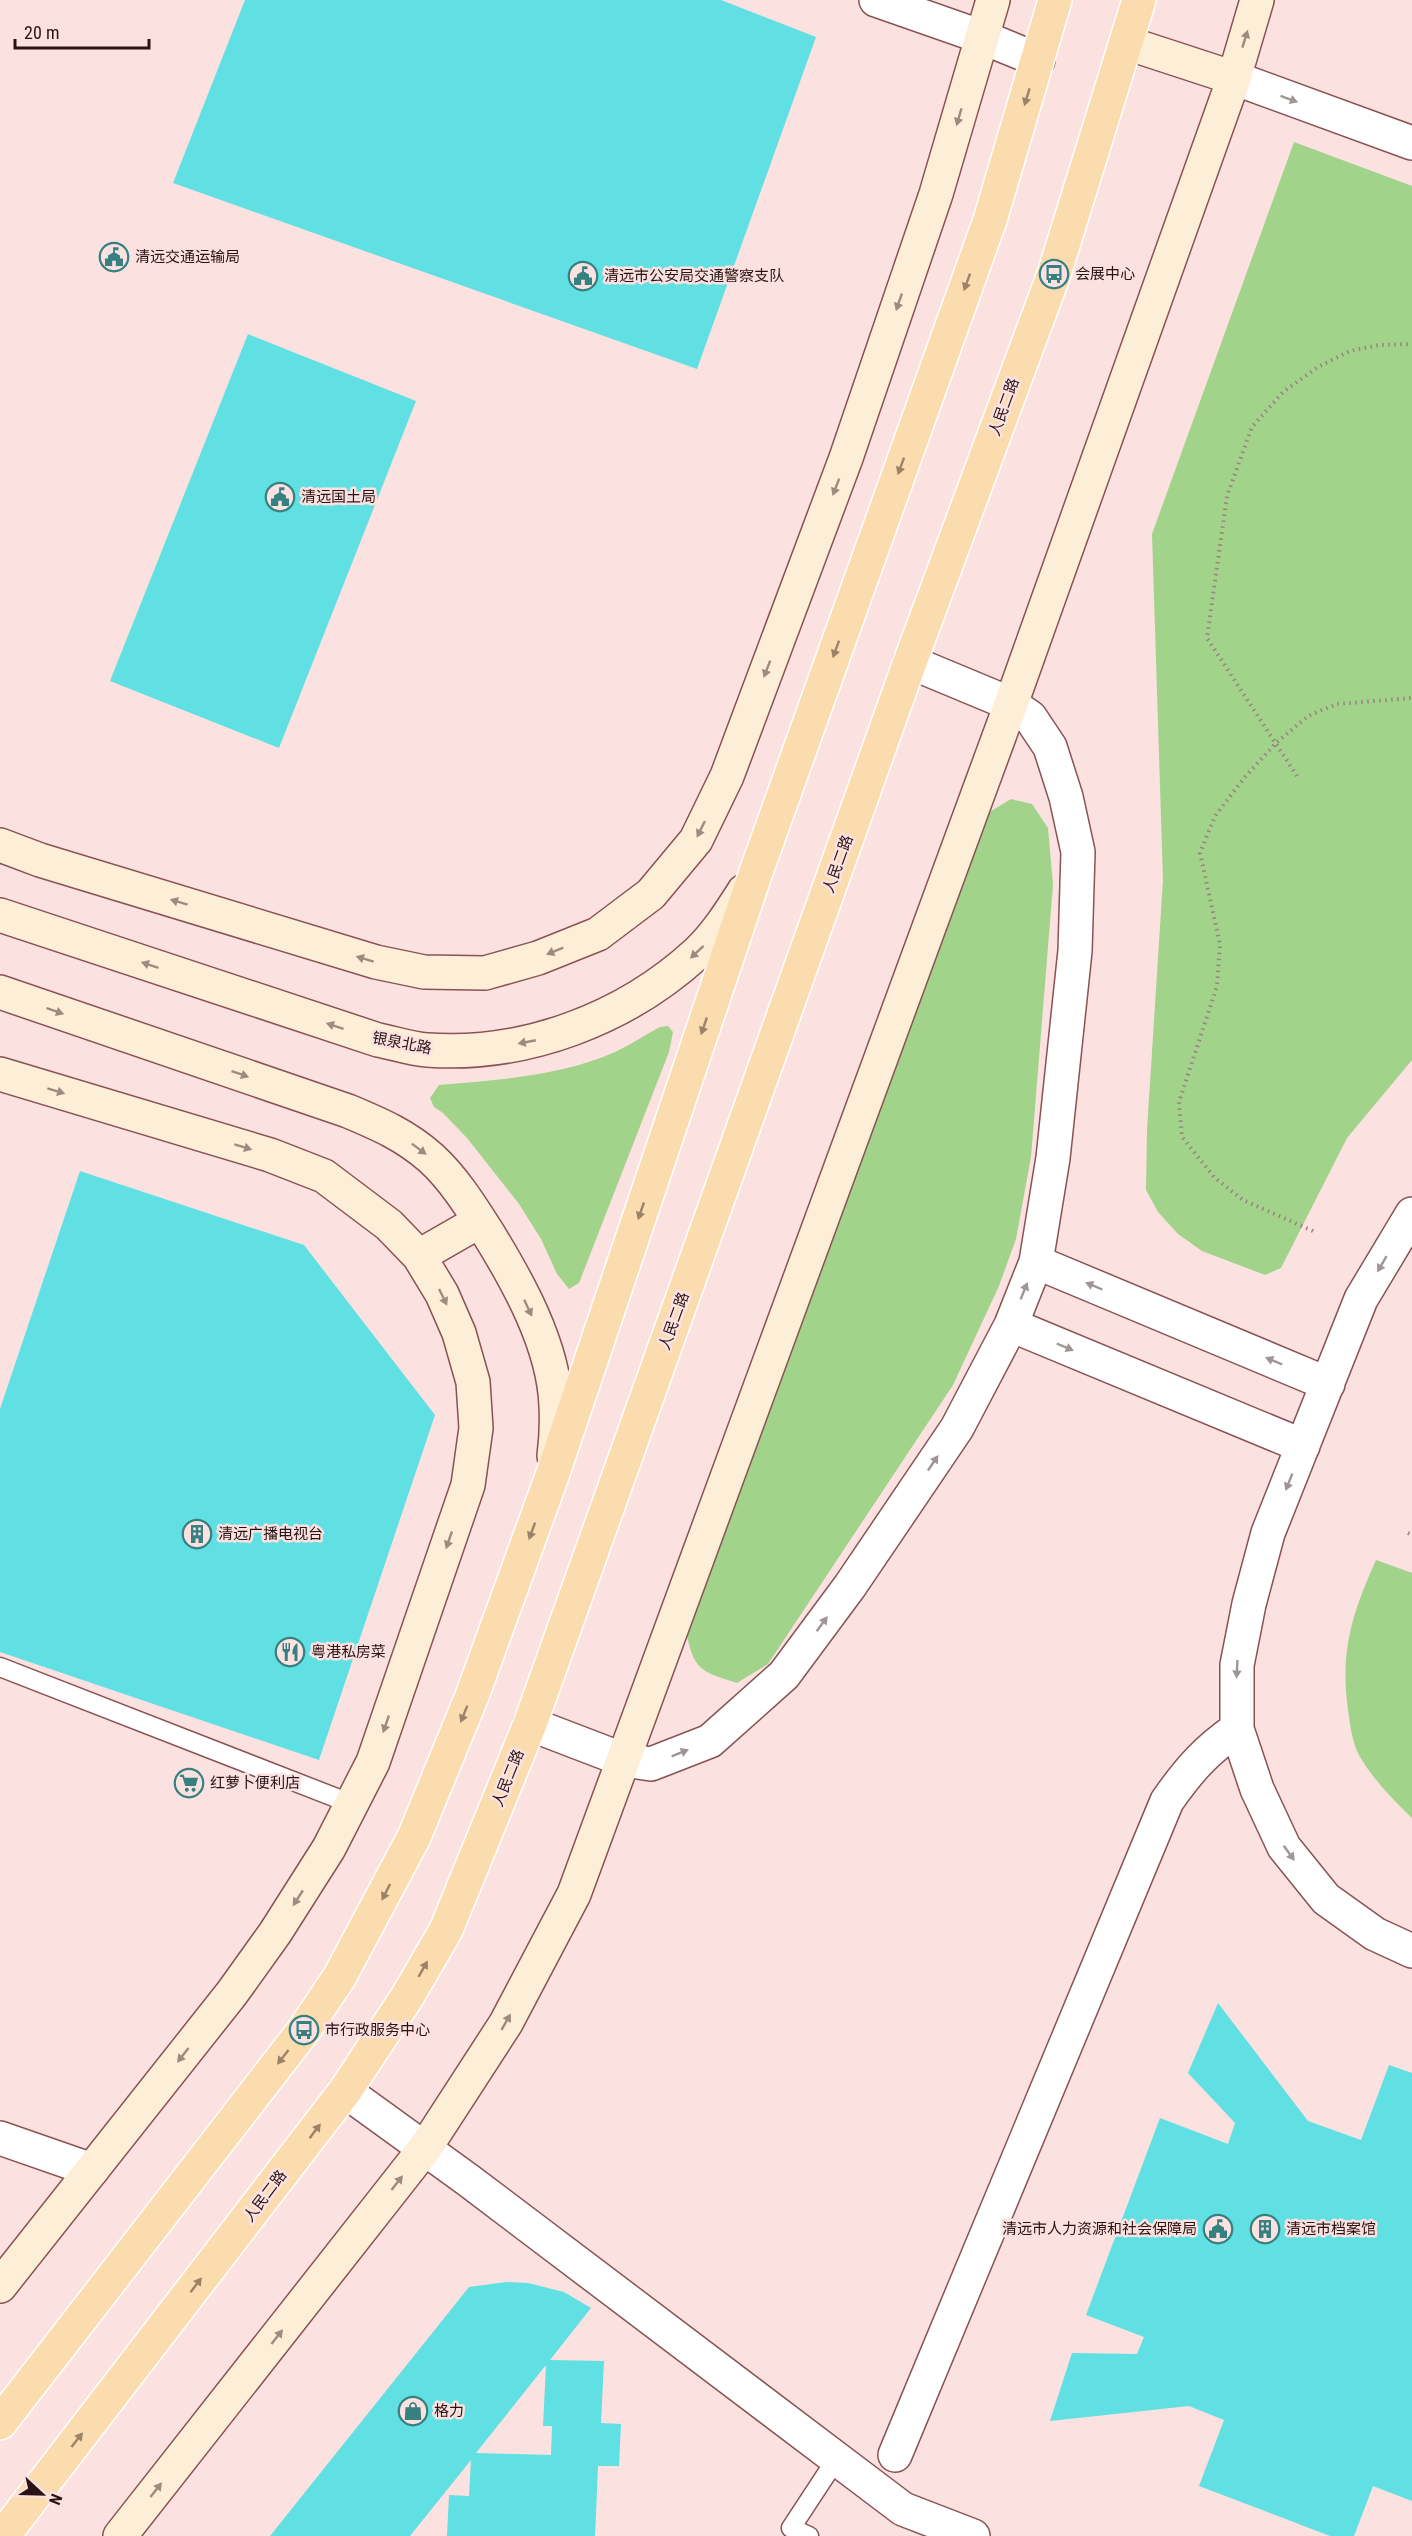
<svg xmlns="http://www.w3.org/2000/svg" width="1412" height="2536" font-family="'Roboto Condensed','Noto Sans SC',sans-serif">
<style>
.green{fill:#a1d38b}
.building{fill:#60e0e2;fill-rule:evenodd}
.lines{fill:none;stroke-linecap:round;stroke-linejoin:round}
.lane-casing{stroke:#895255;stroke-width:21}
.street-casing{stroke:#895255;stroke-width:36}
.secondary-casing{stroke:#895255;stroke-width:36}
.primary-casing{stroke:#fff;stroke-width:36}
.path{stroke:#9b8282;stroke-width:4;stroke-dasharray:1.5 4.5;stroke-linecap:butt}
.lane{stroke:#fff;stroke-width:18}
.street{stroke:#fff;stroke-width:33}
.secondary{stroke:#fdeed7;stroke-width:33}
.primary{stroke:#fbdcaf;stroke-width:33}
.oneway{fill:#9e8b7f}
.oneway2{fill:#9c8269}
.oneway3{fill:#9f9595}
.labels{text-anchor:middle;stroke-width:5;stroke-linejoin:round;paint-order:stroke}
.poi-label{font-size:15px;fill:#291314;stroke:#fce1e1;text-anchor:start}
.street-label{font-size:15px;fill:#291314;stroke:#fce1e1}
</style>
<rect width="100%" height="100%" fill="#fce1e1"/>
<!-- green -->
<path class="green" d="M1294,142L1412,186V1060L1347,1138L1281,1268L1265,1275L1202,1251L1178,1234L1158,1212L1146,1190L1147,1130L1163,880L1152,534Z
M1011,799L1032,804L1048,828L1053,885L1031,1157L1016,1239L999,1286L953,1385L768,1664L737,1683C704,1672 694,1672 687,1635L988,813Z
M668,1026L673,1032L669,1052L579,1283L569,1289L557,1274L541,1239L519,1204L467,1138L443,1113L434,1107L430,1098L439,1085C497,1080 561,1076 615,1052C630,1045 645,1035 660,1027Z
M1376,1560L1412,1573V1818C1393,1800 1372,1778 1359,1755C1352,1742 1350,1724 1348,1710C1340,1650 1352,1614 1376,1560Z"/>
<!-- building -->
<path class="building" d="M245,0H721L816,37L697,369L173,183Z
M248,334L416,401L279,748L110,681Z
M80,1171L304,1245L435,1415L319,1760L0,1652V1409Z
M1218,2003L1308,2121L1361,2140L1389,2065L1412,2073V2501L1373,2486L1354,2536H1330L1199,2486L1224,2420L1189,2406L1050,2421L1072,2353L1137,2354L1144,2337L1086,2315L1160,2118L1228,2144L1235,2123L1188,2073Z
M506,2282L528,2283L564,2292L591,2308L550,2360L604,2361L601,2423L621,2424L619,2466H598L595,2536H447L449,2495L469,2496L471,2460L410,2536H270L469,2287ZM546,2365L543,2426H552L551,2455L476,2453Z"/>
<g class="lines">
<!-- lane casing -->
<g class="lane-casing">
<path id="lane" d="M0,1667L352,1804
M809,2536L791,2528L837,2458"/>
</g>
<!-- street casing -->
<g class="street-casing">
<path id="street" d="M876,0L982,37L1038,60
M1234,78L1412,143
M1412,1214L1361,1299L1268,1533L1249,1604L1237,1665V1729L1257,1789L1284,1847L1326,1899L1375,1934L1412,1951
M1036,1262L1328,1384
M1011,1325L1303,1446
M530,1724L624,1760L651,1764L710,1741L784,1675L850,1586L957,1428L1011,1325L1036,1262L1053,1158L1075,951L1078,852L1066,797L1050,747L1030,717L1011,704L910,662
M345,2091L468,2180L903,2509L973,2536
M0,2138L92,2170
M895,2455L1167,1801C1188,1771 1206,1750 1237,1729"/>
</g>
<!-- secondary casing -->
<g class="secondary-casing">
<path id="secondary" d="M1127,43L1234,78
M0,845L40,860L376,962L424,972L485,973L538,958L598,934L651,894L696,840L727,776L846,458L936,194L993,0
M0,915L378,1040C394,1043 411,1049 427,1050C525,1057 625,1019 697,953C716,935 730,913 744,891
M0,992L348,1111C379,1124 405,1135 431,1158C453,1178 470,1205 486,1230C517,1280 554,1345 556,1406C557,1423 556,1440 554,1456
M0,1074L270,1155L324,1176L389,1225L419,1256L442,1294L459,1333L473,1382L476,1428L468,1485L373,1762L329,1848L275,1933L232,1993L0,2286
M419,1256L480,1221
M120,2536L425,2148L506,2023L574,1894L1011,704L1234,78L1257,0"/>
</g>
<!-- primary casing -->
<g class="primary-casing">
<path id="primary" d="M0,2423L304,2030L340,1976L414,1837L472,1696L552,1476L756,872L990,220L1055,0
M3,2536L345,2091L407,1997L446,1930L530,1724L910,662L1054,274L1139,0"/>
</g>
<!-- path -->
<path class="path" d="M1297,776L1207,638L1227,496L1252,427L1283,392L1318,367L1350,351L1379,345L1412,344
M1313,1231L1243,1200L1214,1177L1182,1137L1179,1102L1217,986L1220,944L1200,853L1215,816L1244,778L1276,743L1308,716L1337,704L1412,698
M1408,1533L1412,1535"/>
<!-- lane -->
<use href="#lane" class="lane"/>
<!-- street -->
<use href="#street" class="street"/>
<!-- secondary -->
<use href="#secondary" class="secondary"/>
<!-- primary -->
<use href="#primary" class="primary"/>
</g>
<!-- one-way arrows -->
<defs><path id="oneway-solid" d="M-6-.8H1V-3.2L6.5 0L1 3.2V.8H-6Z" transform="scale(1.5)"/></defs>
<g class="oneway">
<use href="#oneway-solid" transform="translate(1245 39) rotate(-73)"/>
<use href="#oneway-solid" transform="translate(959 117) rotate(106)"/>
<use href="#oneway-solid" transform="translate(899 302) rotate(109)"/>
<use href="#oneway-solid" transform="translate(836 487) rotate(111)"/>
<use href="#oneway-solid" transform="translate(767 669) rotate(111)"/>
<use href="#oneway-solid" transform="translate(701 829) rotate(116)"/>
<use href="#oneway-solid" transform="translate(179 902) rotate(-163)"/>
<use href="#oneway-solid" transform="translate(555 951) rotate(158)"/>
<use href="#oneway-solid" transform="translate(697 952) rotate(137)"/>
<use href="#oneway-solid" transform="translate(365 959) rotate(-163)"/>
<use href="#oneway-solid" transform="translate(150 965) rotate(-162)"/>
<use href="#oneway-solid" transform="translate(55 1011) rotate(19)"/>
<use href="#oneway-solid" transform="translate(335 1026) rotate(-162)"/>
<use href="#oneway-solid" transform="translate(527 1042) rotate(169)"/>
<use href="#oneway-solid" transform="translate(240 1074) rotate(19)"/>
<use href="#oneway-solid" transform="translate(56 1091) rotate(17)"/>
<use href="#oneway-solid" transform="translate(243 1147) rotate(17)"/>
<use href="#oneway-solid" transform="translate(419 1149) rotate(37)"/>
<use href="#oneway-solid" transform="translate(443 1297) rotate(64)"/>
<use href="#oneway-solid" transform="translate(528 1308) rotate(65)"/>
<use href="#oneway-solid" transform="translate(449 1540) rotate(109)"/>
<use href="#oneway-solid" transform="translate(386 1724) rotate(109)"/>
<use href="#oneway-solid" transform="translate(298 1898) rotate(123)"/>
<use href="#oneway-solid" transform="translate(506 2022) rotate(-60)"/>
<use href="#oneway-solid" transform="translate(183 2055) rotate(128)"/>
<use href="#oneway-solid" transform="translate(397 2183) rotate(-52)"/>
<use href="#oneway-solid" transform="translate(277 2337) rotate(-52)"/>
<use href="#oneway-solid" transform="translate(156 2490) rotate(-52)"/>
</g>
<g class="oneway2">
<use href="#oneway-solid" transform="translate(1027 97) rotate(107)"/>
<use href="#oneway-solid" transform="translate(967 282) rotate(110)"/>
<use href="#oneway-solid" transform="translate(901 466) rotate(110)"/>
<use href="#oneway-solid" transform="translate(836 649) rotate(110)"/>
<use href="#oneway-solid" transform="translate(704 1026) rotate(109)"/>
<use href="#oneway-solid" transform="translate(641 1211) rotate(109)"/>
<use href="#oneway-solid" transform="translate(532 1531) rotate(110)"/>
<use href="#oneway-solid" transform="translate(464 1714) rotate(112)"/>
<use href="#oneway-solid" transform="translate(386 1892) rotate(117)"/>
<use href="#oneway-solid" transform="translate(423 1969) rotate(-60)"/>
<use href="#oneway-solid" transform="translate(283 2057) rotate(128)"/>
<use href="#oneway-solid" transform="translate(315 2131) rotate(-53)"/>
<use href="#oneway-solid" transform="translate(196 2285) rotate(-53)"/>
<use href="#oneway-solid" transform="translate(77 2440) rotate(-52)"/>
</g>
<g class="oneway3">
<use href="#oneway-solid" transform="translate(1289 99) rotate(20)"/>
<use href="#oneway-solid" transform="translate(1382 1264) rotate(120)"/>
<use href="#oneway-solid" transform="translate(1094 1286) rotate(-157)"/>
<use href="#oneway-solid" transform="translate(1024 1291) rotate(-68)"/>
<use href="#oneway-solid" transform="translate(1065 1347) rotate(23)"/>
<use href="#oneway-solid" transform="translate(1274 1361) rotate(-157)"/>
<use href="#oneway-solid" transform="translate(933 1463) rotate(-56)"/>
<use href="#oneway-solid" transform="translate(1289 1482) rotate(112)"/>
<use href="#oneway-solid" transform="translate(822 1624) rotate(-54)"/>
<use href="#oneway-solid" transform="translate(1237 1669) rotate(93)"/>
<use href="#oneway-solid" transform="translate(680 1753) rotate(-22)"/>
<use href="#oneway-solid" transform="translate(1289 1853) rotate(54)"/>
</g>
<!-- icons -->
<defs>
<g id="civic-ring" transform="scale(1.5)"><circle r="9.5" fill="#fce1e1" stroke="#378081" stroke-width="1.5"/><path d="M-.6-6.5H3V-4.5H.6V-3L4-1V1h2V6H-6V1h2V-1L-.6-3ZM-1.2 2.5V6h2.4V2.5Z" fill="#378081"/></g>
<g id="bus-ring" transform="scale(1.5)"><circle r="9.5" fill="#fce1e1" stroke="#378081" stroke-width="1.5"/><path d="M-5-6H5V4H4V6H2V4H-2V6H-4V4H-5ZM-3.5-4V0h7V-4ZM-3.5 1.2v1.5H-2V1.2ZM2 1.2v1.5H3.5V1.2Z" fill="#378081"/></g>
<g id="building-ring" transform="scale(1.5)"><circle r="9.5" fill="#fce1e1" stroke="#378081" stroke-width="1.5"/><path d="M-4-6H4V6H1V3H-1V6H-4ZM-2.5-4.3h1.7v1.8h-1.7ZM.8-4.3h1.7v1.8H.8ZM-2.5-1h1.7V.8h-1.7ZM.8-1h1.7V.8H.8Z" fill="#378081"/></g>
<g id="restaurant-ring" transform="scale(1.5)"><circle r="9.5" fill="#fce1e1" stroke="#378081" stroke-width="1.5"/><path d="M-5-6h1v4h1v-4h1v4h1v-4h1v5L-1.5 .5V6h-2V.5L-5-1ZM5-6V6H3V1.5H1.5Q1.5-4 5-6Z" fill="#378081"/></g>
<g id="supermarket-ring" transform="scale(1.5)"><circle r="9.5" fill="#fce1e1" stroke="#378081" stroke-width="1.5"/><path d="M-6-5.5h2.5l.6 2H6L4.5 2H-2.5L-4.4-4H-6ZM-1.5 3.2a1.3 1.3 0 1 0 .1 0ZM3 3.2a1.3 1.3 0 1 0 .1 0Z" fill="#378081"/></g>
<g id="shop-ring" transform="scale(1.5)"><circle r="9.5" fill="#fce1e1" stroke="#378081" stroke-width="1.5"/><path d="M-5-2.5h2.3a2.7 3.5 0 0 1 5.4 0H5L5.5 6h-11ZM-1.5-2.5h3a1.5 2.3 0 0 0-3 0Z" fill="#378081"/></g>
</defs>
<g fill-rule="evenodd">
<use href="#civic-ring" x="114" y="257"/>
<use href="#bus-ring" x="1054" y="274"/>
<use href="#civic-ring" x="583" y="276"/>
<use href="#civic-ring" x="280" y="497"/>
<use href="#building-ring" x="197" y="1534"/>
<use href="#restaurant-ring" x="290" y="1652"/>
<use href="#supermarket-ring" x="189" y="1783"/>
<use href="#bus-ring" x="304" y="2030"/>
<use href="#civic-ring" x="1218" y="2229"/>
<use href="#building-ring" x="1265" y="2229"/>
<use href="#shop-ring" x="413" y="2411"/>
</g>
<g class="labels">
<!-- poi labels -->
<g class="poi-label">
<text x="135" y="262">清远交通运输局</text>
<text x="1075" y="279">会展中心</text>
<text x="604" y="281">清远市公安局交通警察支队</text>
<text x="301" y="502">清远国土局</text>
<text x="218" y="1539">清远广播电视台</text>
<text x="311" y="1657">粤港私房菜</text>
<text x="210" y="1788">红萝卜便利店</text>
<text x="325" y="2035">市行政服务中心</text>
<text x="1197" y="2234" text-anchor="end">清远市人力资源和社会保障局</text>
<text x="1286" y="2234">清远市档案馆</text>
<text x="434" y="2416">格力</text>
</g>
<!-- street labels -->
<g class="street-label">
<text transform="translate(1004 407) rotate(-70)" y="5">人民二路</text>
<text transform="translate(838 864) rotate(-70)" y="5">人民二路</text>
<text transform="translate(402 1043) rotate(11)" y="5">银泉北路</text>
<text transform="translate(674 1321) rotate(-70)" y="5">人民二路</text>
<text transform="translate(508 1778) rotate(-68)" y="5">人民二路</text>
<text transform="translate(265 2196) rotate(-53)" y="5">人民二路</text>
</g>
</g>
<!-- north arrow -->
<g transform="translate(42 2494) rotate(112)" stroke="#fce1e1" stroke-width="4.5" paint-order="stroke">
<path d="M0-4.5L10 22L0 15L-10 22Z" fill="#291314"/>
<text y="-9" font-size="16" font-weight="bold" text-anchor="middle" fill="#291314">N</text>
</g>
<!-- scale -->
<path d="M15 39v9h134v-9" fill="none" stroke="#291314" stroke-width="3"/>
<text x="24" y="39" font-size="18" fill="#291314" stroke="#fce1e1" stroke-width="4.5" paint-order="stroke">20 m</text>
</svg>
